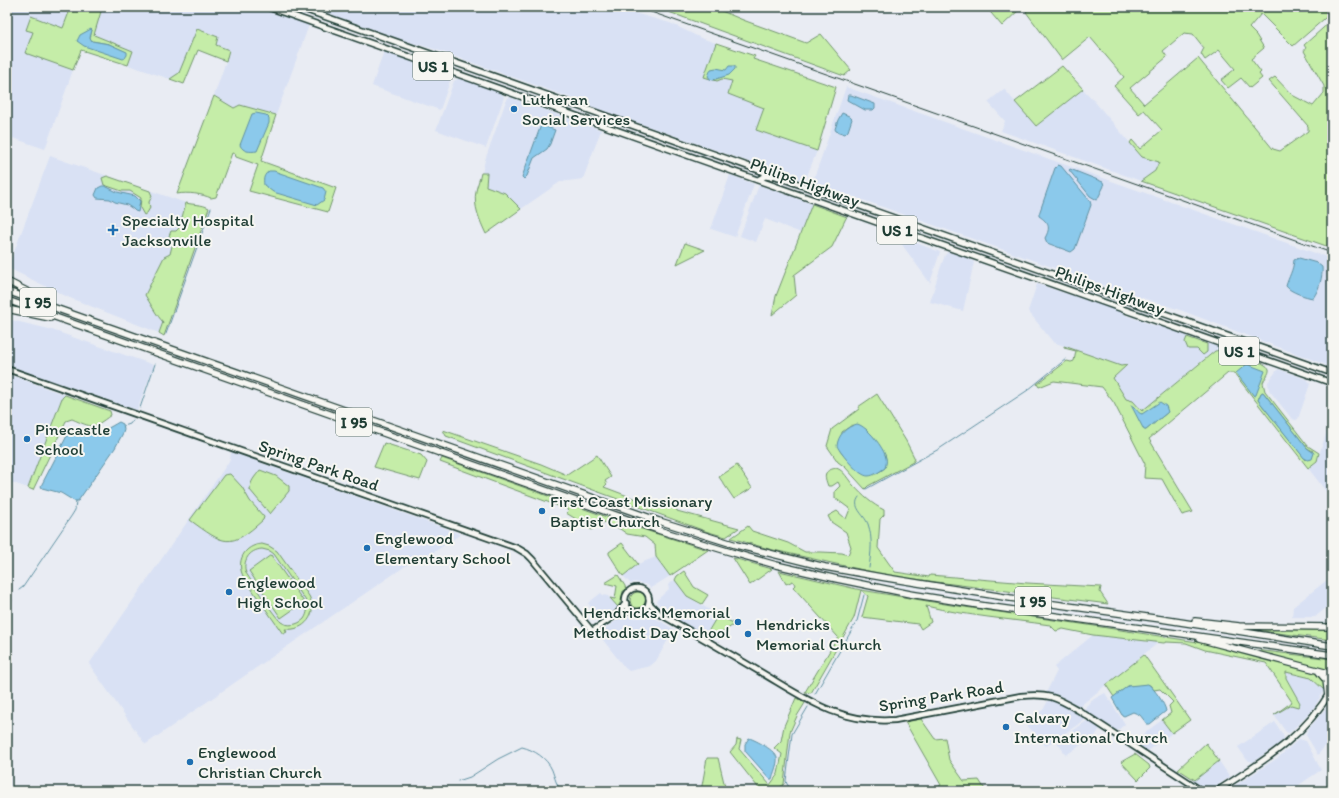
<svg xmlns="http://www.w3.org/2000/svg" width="1339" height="798" font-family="Itim,sans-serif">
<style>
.built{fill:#d9e1f4}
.green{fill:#c5eda8;stroke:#72956e;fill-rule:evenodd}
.water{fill:#8bc9eb;stroke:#6091a2}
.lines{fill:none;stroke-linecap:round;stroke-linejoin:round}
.stream{stroke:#6091a2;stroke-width:1}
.secondary-casing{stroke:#1f3d34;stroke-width:8}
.primary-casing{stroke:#1f3d34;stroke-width:8}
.highway-casing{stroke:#1f3d34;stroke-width:8}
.secondary{stroke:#f6f6f2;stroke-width:4.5}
.primary{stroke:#f6f6f2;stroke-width:5}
.highway{stroke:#f6f6f2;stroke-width:5.5}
.rail{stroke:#1f3d34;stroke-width:1}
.poi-dot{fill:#1f6fb2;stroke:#f6f6f2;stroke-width:1.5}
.labels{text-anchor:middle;stroke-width:4;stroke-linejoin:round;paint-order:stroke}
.shield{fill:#f6f6f2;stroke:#60746d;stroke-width:1}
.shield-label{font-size:16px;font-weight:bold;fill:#1f3d34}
.poi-label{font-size:17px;fill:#1f3d34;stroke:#f6f6f2;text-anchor:start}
.street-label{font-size:17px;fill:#1f3d34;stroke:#f6f6f2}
</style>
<rect width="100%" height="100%" fill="#e9ecf3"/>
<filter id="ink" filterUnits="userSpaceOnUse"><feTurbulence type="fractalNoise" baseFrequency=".025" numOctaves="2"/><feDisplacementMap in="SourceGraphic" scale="8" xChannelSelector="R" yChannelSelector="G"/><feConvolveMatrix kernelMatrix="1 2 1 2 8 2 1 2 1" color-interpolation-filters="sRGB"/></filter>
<g filter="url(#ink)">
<!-- built -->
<path class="built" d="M7,7H71L63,28L31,16L26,30L33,32L67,68L73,70L45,149L7,136Z
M100,7H256L309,25L276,115L240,105L234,108L214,96L226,61L229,51L216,45L218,37L197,29L179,73L170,79L128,65L133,51L93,35L102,8Z
M311,7H613L670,23L701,38L716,43L704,77L733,81L728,94L764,108L756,130L817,151L805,181H804L576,101L574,99L437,50L400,39Z
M384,51L449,74L451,78L440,110L372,86Z
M459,78L500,92L504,97L486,148L436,130L454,81Z
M846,87L1332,259V369L1328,368L1324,364L1180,310L1114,289L818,184L814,185L813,181Z
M1004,89L1036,126L1083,89L1095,102L1142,157L1159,162L1155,171L1141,181L1001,131L1005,121L988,102Z
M509,97L601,130L583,179L560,182L521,209L506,194L486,186L487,173H482L485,160L507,98Z
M50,156L186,203L179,228L176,231L170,254L145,295L157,313L159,318L163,322L159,333L70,298L8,268Z
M730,175L754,184L735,237L711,229Z
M759,185L812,204L801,233L765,219L756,242L740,236Z
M895,235L940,252L930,283Z
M948,252L964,256L974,262L963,311L930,302L940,269L945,255Z
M1037,284L1120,311L1125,315L1155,326L1164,327L1225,349L1214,351L1142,411L1133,401L1126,399L1113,378L1126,365L1121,366L1053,342L1028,311Z
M7,319L49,329L154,365L137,410L7,365Z
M1278,369L1308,380L1310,384L1298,419L1296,420L1292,419L1269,390L1268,382Z
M7,374L65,395L62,398L28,488L7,481Z
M1332,416V499L1308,468L1317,461Z
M231,452L461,534L431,554H423L279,652L146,744H145L89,664L230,460Z
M656,557L670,576L654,586L650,588L648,585L634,582L631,584L623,576L638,564Z
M1332,576V603L1315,617H1292L1293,607Z
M675,580L687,596L718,615L705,636L674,618L661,607L656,601L669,589L668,585Z
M601,593L603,595L608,596L618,607L600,620L588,603Z
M633,614L632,617L635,618L653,617L674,629L656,661L650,666L629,671L625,668L600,636L599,633L619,619Z
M1093,635L1159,642L1080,706L1058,695L1046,693L1057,671L1054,667Z
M1286,672L1311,678L1324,690L1315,706L1306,717L1289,733L1286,732L1274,715L1291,705L1300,703L1286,678Z
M1105,693L1125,724L1116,732L1087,713L1085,710L1086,706L1094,699Z
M1049,699L1060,703L1086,719L1046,746L1024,722L1043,710Z
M1332,701V736L1318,755L1306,735L1307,731Z
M1088,720L1100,728L1096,735L1066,755L1057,742Z
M1162,720L1172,733L1147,751L1135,744L1147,731Z
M1275,722L1283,735L1284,740L1253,762L1247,760L1238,747Z
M1299,739L1306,741L1321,770L1290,791H1227L1279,757Z
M1219,761L1230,777L1209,790L1193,781Z"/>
<!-- green -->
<path class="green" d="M71,7L102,8L94,35L133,51L128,65L81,50L73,70L25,53L33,32L26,30L31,16L63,28ZM92,30L90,38L92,41L109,44L126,52L77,41Z
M655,7H712L743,20L806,43L821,34L851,70L844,76Z
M986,7H1022L1002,26Z
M1031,7H1332V12L1293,46L1261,14L1249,28L1256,35L1264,48L1251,59L1261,72L1259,74L1262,78L1250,88L1241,78L1228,88L1221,80L1235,69L1219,50L1205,60L1201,54L1204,48L1193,34L1184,33L1163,51L1167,57L1130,88L1144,104L1198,58L1273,149L1280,151L1308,131V126L1269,81L1275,77L1292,95L1313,106L1324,93V86L1304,51L1306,48L1304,45L1332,20V248L1141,181L1155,171L1159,162L1142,157L1130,143L1132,140L1140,149L1162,130L1144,110L1139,114L1114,86L1124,77L1090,37L1062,60L1026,12Z
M197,29L218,37L216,45L229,50L226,61L198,50L184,84L170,79L179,73Z
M716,43L755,56L753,59L836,87L817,151L756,130L764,108L728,94L732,81L722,79L717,81L704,77Z
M1062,66L1083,89L1036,126L1015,102Z
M214,96L234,108L240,105L276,115L261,161L336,188L328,212L249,191L258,165L236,157L235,154L232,153L216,197L211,198C202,194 188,192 177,194Z
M481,173H487L486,186L505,193L521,209L486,234C480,221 473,206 476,191C477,185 480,179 481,173Z
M107,176L150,191L152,196L149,202L150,208L147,213L144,215L140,208L141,198L130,191H122L104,185L102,178Z
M186,203C194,205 202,204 209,208L164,336L159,333L163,322C157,316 150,303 145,295L164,257L170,254L173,242L169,236L171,231H176L179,228Z
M812,204L847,217L846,218L832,247L794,275L796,295L772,315L776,296Z
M685,243L705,250L677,264Z
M1187,337L1207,344V352L1203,355L1197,349H1188L1185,342Z
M1064,346L1121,366L1127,365L1113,378L1126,399L1133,401L1142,411L1215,351C1217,351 1221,349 1224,349C1230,349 1268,363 1269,369C1270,374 1264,378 1263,383L1265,391L1308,446L1319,453L1317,461L1308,468L1234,373H1228L1149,439L1193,512L1182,515L1162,479L1144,478L1145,464L1114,403L1102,387L1054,381L1039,387L1037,384L1067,361L1071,362L1074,361L1076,351L1064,348ZM1263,392L1307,448L1313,451L1306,460L1258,400L1261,393ZM1168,412L1146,430H1145L1140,414H1142Z
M877,394L906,441L915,459L913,462L868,486L865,489L845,467L838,462L827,446L832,429L859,409L858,407ZM852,425L866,429L872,435L885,455L886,459L885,468L876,474L845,457L840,451L842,432Z
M65,395L110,411L111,415C92,429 93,428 72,419L66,421L33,490L28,488L62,398Z
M443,430L541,464L567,475L597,455L611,477L605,481L607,484L604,487L657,507L667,505L670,508L676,506L677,511L739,528L726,537L705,531L446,436Z
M384,443L421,455L427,462L420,480L374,467Z
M442,458L629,525L708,550L670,576L656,557L655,545L645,537L627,534L620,529L604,522L591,530L584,520L581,522L566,513L569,510L440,462Z
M737,465L752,488L734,499L719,477Z
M836,468C844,470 848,480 854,486C863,496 872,504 884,510V515L880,519L878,548L895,572L929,577L930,575L1027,583L1101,587L1100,592L1108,604L890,576L769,549L731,538L748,526L752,531L788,543L805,552H821L842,553L848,555L851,547L846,532L831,522L828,516L837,511L846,519L850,509L835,498V491L840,486L838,482L832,486H828C824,475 823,471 836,468Z
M260,470L276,476L289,486V491L270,514L250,490C250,481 255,477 260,470Z
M230,474L242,487L250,501L264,517L263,520C230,550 224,545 190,520L224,475Z
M622,543L638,564L623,576L609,554V552Z
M262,544L269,546L277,551L309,596C319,614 304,632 285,629L287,632L283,634L244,578C235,562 244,545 262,544ZM262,549L270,551L274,554L306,601C308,607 308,613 304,619C298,625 288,627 281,622C274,616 252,582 246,573C242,561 249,550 262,549Z
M271,555L304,602L281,618L249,571Z
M733,558L772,569L750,585Z
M684,571L694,587L708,595L702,604L687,596L675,580L677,576Z
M779,571L861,590L951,605L1088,625L1204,643L1298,667L1317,674L1324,679L1325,688L1324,690L1311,678L1286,672V678L1300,703L1298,707L1291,705L1274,715L1292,702L1266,663L1205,650L1186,643L1166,642L1164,643L1093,635L1063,629L1056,631L1050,625C1009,619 967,616 926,606L931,622L921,629L918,624L862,617L868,596L861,590L854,618L811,693L805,692L838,637L793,587L795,585L793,581L786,584Z
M618,575L625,586L626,591H623L621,601L618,607L610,598L615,599L617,586L605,583Z
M630 600a8 8 0 1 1 16 0a8 8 0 1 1-16 0Z
M718,615L735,624L713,638L706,635Z
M1239,628L1332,629V640Z
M1247,649L1332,659V671Z
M1144,655L1190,720L1172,733L1162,720L1171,713L1169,706L1173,702L1160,689L1154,690L1150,685L1128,686L1114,697L1106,685Z
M796,698L805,703L797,716L790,732L784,784L776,791H761L730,752L736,745L737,739L741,740L739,749L770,785L778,774L782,754L774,748L781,741L784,726Z
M921,719L935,739L945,738L949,760L964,781L979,780L986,791H930L941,785L905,722Z
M1206,743L1219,761L1195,780L1178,769Z
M1135,754L1149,765L1150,768L1138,780L1121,762Z
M707,758H718L726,791H701Z"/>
<!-- water -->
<path class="water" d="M91,29L92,30L90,38L92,41L109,44L127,52V55L125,58L123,59L84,46L77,41L80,35Z
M729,66H735V69L729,75L713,80L710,79L708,76L711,69L716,68L726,70Z
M848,95H851L875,104V108L873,110H865L847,100Z
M256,113L266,115L269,118V123L257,151C250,152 243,152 240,145L252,114Z
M842,113L849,116L852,119L848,131L845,134L836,131L835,129L838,120Z
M541,125L555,130L550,144L547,149L534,158L527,176L524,179L522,177Z
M1058,165L1061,166L1090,201L1091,205L1075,249L1071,252L1047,243L1045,238C1051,227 1049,223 1039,216V214L1055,168Z
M1070,169L1103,182L1104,186L1097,200L1090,196L1069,170Z
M269,171H274L323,188L326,192L324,200L317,205L273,192L264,185C263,178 264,175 269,171Z
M102,186H105L117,192L135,196L140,201L138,212L135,211L133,209L127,205L115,202L110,199L97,198L95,195L98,188Z
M1299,258L1317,263L1322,267C1323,276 1319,290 1313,298C1306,297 1290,292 1286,286C1289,276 1293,271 1294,260Z
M1247,364L1265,371L1256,395L1254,396L1236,373Z
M1263,392L1307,448L1314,453L1312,459L1308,460L1304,458L1258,400L1261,393Z
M1160,402L1166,406L1168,412L1146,430H1144L1131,405C1136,407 1137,413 1142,414Z
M119,422L123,424L124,430L123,433L115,448L78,501H74L61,493L42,488L41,486L70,430C77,428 82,432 89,433C100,434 110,427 119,422Z
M857,424C867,426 884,448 886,458C887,462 886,464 885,468C880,471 874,476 868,476C859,476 841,454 837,446C838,435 846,427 857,424Z
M1148,684C1154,688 1165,704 1166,711L1150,724H1147L1140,715L1133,712L1124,716L1122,715L1112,698L1128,686Z
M749,738C756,740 776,751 777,758C778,764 773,774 772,779H770L745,751V744Z"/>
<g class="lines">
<!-- stream -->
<path class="stream" d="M166,334L211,208
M140,408L155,364
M124,426L130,424L133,420
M866,489L939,449L1028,390L1066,359
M859,497C851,507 864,514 868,524C873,538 871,553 869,568
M19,590L23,587L72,515L75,510L76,501
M7,607L12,601
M815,694L857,621L864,595
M458,781L470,777L498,759L522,747C534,750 547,758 552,770C555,778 556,784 561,791
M792,791L787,784L786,781L792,734L808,707"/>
<!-- secondary casing -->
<g class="secondary-casing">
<path id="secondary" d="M7,369L517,548L527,554L532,559L592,631L616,615L626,603
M625 600a12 12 0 1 1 24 0a12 12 0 1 1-24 0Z
M649,603L659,613
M644,610L660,614C692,632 725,651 757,670C805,698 837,724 895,720L1021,696C1047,693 1056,697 1078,710L1202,791
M617,615L630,609"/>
</g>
<!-- primary casing -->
<g class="primary-casing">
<path id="primary" d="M268,7L1332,383
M298,7L1332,373
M758,180L765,176L771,177
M1217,791C1263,761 1304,738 1332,689"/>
</g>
<!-- highway casing -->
<g class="highway-casing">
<path id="highway" d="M7,281L48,302
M7,291L659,521L736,545L825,567L881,577L1010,598L1161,619L1332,646
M7,300L658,530L727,551L776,565L837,579L910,594L985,606L1332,655
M7,309L50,318
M1195,621L1239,626L1332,627
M1199,639L1332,674
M1319,672L1326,680L1328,696"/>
</g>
<!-- secondary -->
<use href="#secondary" class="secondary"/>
<!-- primary -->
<use href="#primary" class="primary"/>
<!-- highway -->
<use href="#highway" class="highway"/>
<!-- rail -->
<path class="rail" d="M637,7L1332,253"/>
</g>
</g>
<!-- markers -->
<g class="poi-dot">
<circle cx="514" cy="109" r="4"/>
<path d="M111 224h4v4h4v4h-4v4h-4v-4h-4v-4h4z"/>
<circle cx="27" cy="439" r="4"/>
<circle cx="542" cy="511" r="4"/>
<circle cx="367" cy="548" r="4"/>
<circle cx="229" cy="592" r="4"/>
<circle cx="738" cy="622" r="4"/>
<circle cx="748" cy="634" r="4"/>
<circle cx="1006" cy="727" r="4"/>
<circle cx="190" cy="762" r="4"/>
</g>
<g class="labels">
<!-- shield labels -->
<g class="shield">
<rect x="413" y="52" width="40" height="28" rx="3"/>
<rect x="877" y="216" width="40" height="28" rx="3"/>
<rect x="20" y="288" width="36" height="28" rx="3"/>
<rect x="1219" y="337" width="40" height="28" rx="3"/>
<rect x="336" y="408" width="36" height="28" rx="3"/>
<rect x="1015" y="587" width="36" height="28" rx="3"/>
</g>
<g class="shield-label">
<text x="433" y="72">US 1</text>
<text x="897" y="236">US 1</text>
<text x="38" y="308">I 95</text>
<text x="1239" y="357">US 1</text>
<text x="354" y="428">I 95</text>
<text x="1033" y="607">I 95</text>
</g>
<!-- poi labels -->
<g class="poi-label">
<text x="522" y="105">Lutheran<tspan x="522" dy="20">Social Services</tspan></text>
<text x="122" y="226">Specialty Hospital<tspan x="122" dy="20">Jacksonville</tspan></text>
<text x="35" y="435">Pinecastle<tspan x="35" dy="20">School</tspan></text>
<text x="550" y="507">First Coast Missionary<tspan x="550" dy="20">Baptist Church</tspan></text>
<text x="375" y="544">Englewood<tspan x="375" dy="20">Elementary School</tspan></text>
<text x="237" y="588">Englewood<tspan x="237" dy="20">High School</tspan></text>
<text x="730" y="618" text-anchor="end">Hendricks Memorial<tspan x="730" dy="20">Methodist Day School</tspan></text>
<text x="756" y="630">Hendricks<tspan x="756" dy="20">Memorial Church</tspan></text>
<text x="1014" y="723">Calvary<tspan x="1014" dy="20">International Church</tspan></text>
<text x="198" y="758">Englewood<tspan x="198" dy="20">Christian Church</tspan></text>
</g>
<!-- street labels -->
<g class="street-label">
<text transform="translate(805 182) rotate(20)" y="6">Philips Highway</text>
<text transform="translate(1110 290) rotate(20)" y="6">Philips Highway</text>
<text transform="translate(319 465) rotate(19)" y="6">Spring Park Road</text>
<text transform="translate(941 696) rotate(-9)" y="6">Spring Park Road</text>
</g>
</g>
<!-- margin -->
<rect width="1339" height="798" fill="none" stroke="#f6f6f2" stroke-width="24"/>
<rect x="12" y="12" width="1315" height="774" fill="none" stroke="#1f3d34" stroke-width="1.5" filter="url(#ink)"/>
</svg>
